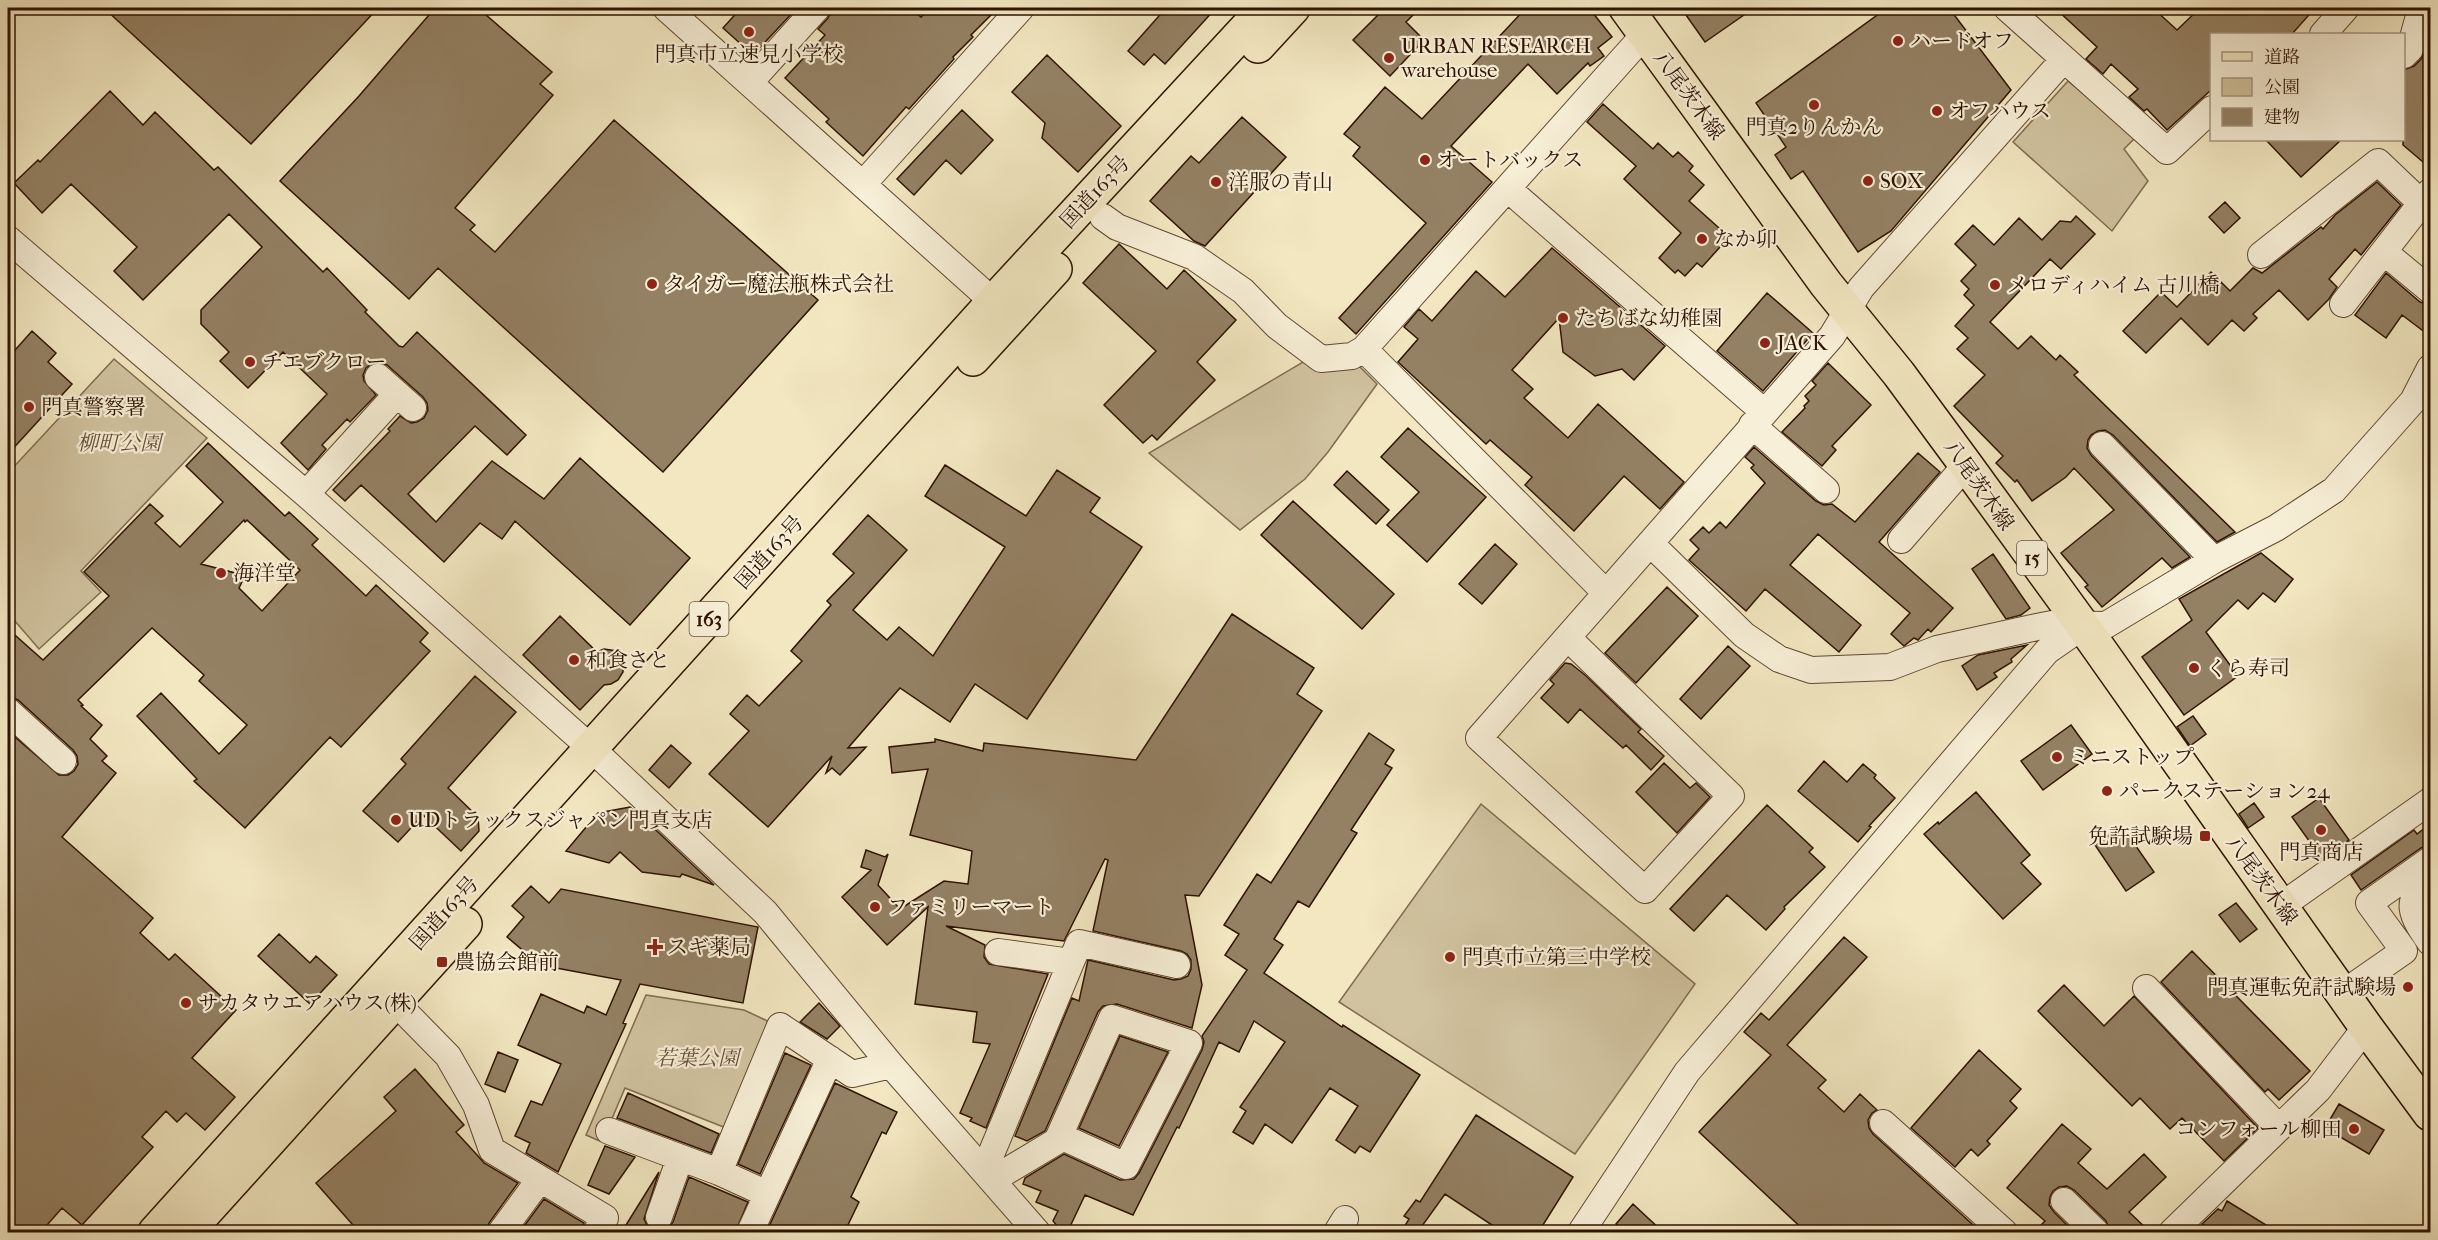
<svg xmlns="http://www.w3.org/2000/svg" width="2438" height="1240" font-family="'IM FELL French Canon','Noto Serif JP',serif">
<style>
.green{fill:#d1c3a0;stroke:#806b50;stroke-width:1.5}
.building{fill:#948164;stroke:#2e1300;stroke-width:1.5;fill-rule:evenodd}
.lines{fill:none;stroke-linecap:round;stroke-linejoin:round}
.minor-casing{stroke:#5f4830;stroke-width:28}
.major-casing{stroke:#2e1300;stroke-width:36}
.highway-casing{stroke:#2e1300;stroke-width:36}
.minor{stroke:#f7efd7;stroke-width:26}
.major{stroke:#f2e7c1;stroke-width:33}
.highway{stroke:#f2e7c1;stroke-width:33}
.poi-dot{fill:#8f2418;stroke:#f7efd7;stroke-width:2}
.labels{text-anchor:middle;stroke-width:4.5;stroke-linejoin:round;paint-order:stroke}
.shield{fill:#f7efd7;stroke:#6a5540;stroke-width:1.5}
.shield-label{font-size:20px;font-weight:bold;fill:#2e1300}
.poi-label{font-size:21px;fill:#2e1300;stroke:#f7efd7;text-anchor:start}
.street-label{font-size:21px;fill:#2e1300;stroke:#f7efd7}
.park-label{font-size:21px;font-style:italic;fill:#675138;stroke:#f7efd7}
</style>
<rect width="100%" height="100%" fill="#f2e7c1"/>
<filter id="stains"><feTurbulence type="fractalNoise" baseFrequency=".00333" numOctaves="4"/><feColorMatrix values="0 0 0 0 .2 0 0 0 0 .09 0 0 0 0 .02 0 0 0 .5 -.17"/></filter>
<radialGradient id="worn" r=".72"><stop offset=".6" stop-color="#630" stop-opacity="0"/><stop offset="1" stop-color="#630" stop-opacity=".3"/></radialGradient>
<!-- green -->
<path class="green" d="M2068,81L2136,137L2124,149L2148,181L2112,231L2013,142Z
M114,359L207,438L81,571L101,592L39,649L8,613V501L11,488L8,481V473Z
M1303,362L1312,366L1360,367L1377,384L1328,452L1305,479L1240,530L1149,453Z
M1481,804L1695,984L1575,1154L1339,1002Z
M646,995L744,1010L774,1024L726,1128L625,1088L602,1142L586,1135Z"/>
<!-- building -->
<path class="building" d="M104,8H378L251,144Z
M435,8H478L552,72L540,84L553,95L455,208L475,225L470,230L495,252L614,120L818,300L663,472L438,268L409,299L280,181L359,96Z
M741,8H797L753,55L723,28Z
M832,8H910L921,17L930,8H998L971,35L973,37L953,57L954,59L909,109L906,107L863,156L826,122L829,119L785,78L825,35L818,29L828,18Z
M1166,8H1216L1165,64L1154,54L1144,65L1128,51Z
M1385,8H1420L1406,22L1424,40L1390,76L1353,40Z
M1526,8H1589L1612,37L1598,48L1604,56L1590,66L1588,63L1557,94L1528,64L1451,146L1492,182L1356,334L1339,318L1426,223L1353,156L1360,147L1344,134L1385,87L1422,119Z
M1681,8H1754L1705,42Z
M1887,8H1949L2011,90L1891,231L1858,252L1803,171L1791,179L1775,155L1786,147L1756,103Z
M2055,8H2153L2177,30L2200,8H2315L2292,34H2211V90L2167,130L2147,109L2144,111L2129,97L2138,89L2111,64L2103,74L2086,59L2097,47Z
M2430,31V168L2403,145V70L2414,66L2421,59Z
M1047,55L1121,126L1078,172L1042,138L1045,123L1012,92Z
M110,91L143,125L155,112L214,170L218,167L323,272L327,268L367,310L365,312L399,346L403,347L417,332L526,435L507,455L475,426L408,494L436,522L492,461L544,499L580,458L690,558L630,625L515,521L502,539L480,523L444,562L361,485L345,501L333,490L390,431L388,429L400,416L411,423L417,422L424,418L428,410L427,403L423,397L387,365L380,362L373,363L366,368L363,375L364,381L376,395L350,422L347,419L322,445L326,449L308,470L281,443L327,394L283,352L248,388L220,361L229,352L201,324V310L262,247L229,214L143,300L114,271L137,247L71,184L42,213L14,183L38,160L40,162Z
M1603,104L1653,149L1658,143L1673,157L1678,152L1693,166L1689,171L1704,185L1689,201L1729,237L1702,267L1697,263L1685,276L1678,270L1675,273L1659,258L1681,233L1624,179L1636,166L1587,122Z
M962,110L993,140L961,174L946,160L914,195L897,179Z
M1242,117L1286,157L1205,246L1194,241L1150,201L1191,156L1199,163Z
M2266,140H2341L2301,177Z
M2377,182L2401,205L2361,255L2355,249L2329,279L2337,287L2329,299L2308,320L2279,290L2253,314L2257,318L2244,331L2232,320L2208,345L2181,318L2146,353L2123,331L2161,292L2177,307L2211,272L2230,291L2253,268L2262,273L2321,227L2323,229L2335,215Z
M2225,202L2240,218L2224,233L2209,217Z
M2076,216L2095,234L2061,269L2050,259L1990,322L2018,349L2031,336L2056,360L2060,355L2078,372L2074,375L2235,532L2217,542L2113,435L2105,430L2098,431L2091,435L2088,440L2087,448L2091,455L2190,557L2172,568L2162,558L2102,607L2085,587L2088,585L2061,553L2114,510L2074,468L2066,477L2032,501L2017,480L2015,482L1996,463L2003,456L1954,406L1985,375L1957,349L1968,338L1955,326L1974,305L1964,295L1969,289L1961,281L1976,265L1955,244L1973,225L1994,245L2019,218L2042,240L2060,221L2071,222Z
M1119,244L1167,289L1184,270L1236,320L1197,362L1215,380L1157,440L1152,435L1143,443L1104,405L1156,351L1083,283Z
M1552,248L1665,346L1634,380L1622,369L1595,376L1563,352L1559,318L1512,370L1533,389L1524,398L1568,438L1598,404L1684,482L1660,509L1624,476L1574,531L1525,485L1532,477L1490,440L1486,444L1398,362L1418,339L1404,327L1419,309L1432,321L1476,271L1505,297Z
M2386,273L2420,302L2430,305V336L2402,315L2386,338L2355,315Z
M1767,293L1813,333L1763,391L1717,351Z
M32,331L56,353L48,362L72,384L8,454V358Z
M1828,363L1871,405L1832,446L1836,450L1822,466L1782,432L1805,408L1804,406L1809,401L1805,396L1816,385L1812,381Z
M1408,428L1486,497L1427,562L1387,525L1419,492L1381,457Z
M208,443L285,516L289,512L318,539L312,545L366,596L376,585L428,633L420,642L430,651L341,747L330,737L245,828L194,781L197,779L137,716L161,693L219,754L247,725L199,681L204,675L152,628L78,700L83,705L81,706L102,725L90,739L107,756L102,761L116,773L62,837L153,918L140,933L169,960L175,954L236,1010L192,1058L235,1097L205,1130L186,1113L177,1122L166,1111L142,1137L153,1147L82,1225L62,1208L40,1233H8V731L59,775H68L74,771L78,764L77,756L73,750L18,700L8,696V629L43,660L109,596L84,572L150,504L163,516L155,523L180,547L223,502L186,466ZM244,520L245,522L247,520L300,570L262,611L239,588L242,582L239,574L201,564Z
M1754,447L1816,501L1824,505L1832,504L1855,522L1918,453L1940,472L1879,542L1953,608L1931,632L1928,629L1918,640L1914,638L1904,646L1891,634L1910,613L1818,534L1790,565L1861,625L1839,652L1765,589L1746,611L1689,560L1699,549L1690,540L1703,527L1709,533L1720,522L1726,528L1765,483L1751,468L1754,465L1745,457Z
M945,465L1026,516L1057,470L1100,498L1090,512L1142,547L1027,719L975,684L950,722L900,688L848,748L866,747L840,775L832,768L826,773L832,756L768,827L709,774L749,731L730,714L747,695L759,706L802,661L791,651L831,605L827,601L854,573L833,554L868,515L907,550L853,610L887,640L899,627L933,656L1005,547L925,496Z
M1347,471L1389,510L1376,524L1334,485Z
M1293,501L1394,594L1362,629L1261,535Z
M1495,544L1517,564L1482,604L1459,584Z
M2261,553L2293,579L2275,602L2263,593L2248,609L2238,600L2206,632L2238,676L2184,715L2142,657L2192,620L2179,599Z
M1993,554L2030,608L2021,615L2006,619L1972,569Z
M1667,587L1698,616L1636,683L1605,653Z
M1232,614L1314,668L1297,694L1322,711L1199,896L1185,895L1202,985L1192,1028L1117,1004L1103,1006L1098,1012L1045,1131L1027,1141L1015,1136L1072,998L1079,1001L1088,960L1174,980L1181,979L1188,976L1191,969V960L1187,954L1181,951L1093,931L1108,860L1105,859L1064,941L946,926L985,945L984,957L989,964L1048,974L986,1128L970,1121L972,1118L960,1113L990,1044L973,1042L977,1012L915,1004L928,907L887,945L842,897L871,870L861,867L866,850L885,857L888,854L878,885L900,909L944,881L968,884L972,851L910,835L928,769L892,773L889,747L935,742V739L983,751L984,743L1136,760Z
M560,616L597,652L604,649L617,651L623,663V672L618,680L611,684L604,685L580,710L523,655Z
M2027,645L2011,659L2012,662L1994,673L1997,677L1977,690L1962,666L1978,655Z
M1728,646L1750,666L1701,719L1680,699Z
M1565,663L1571,664L1585,675L1641,729L1638,732L1664,756L1651,770L1626,745L1623,748L1580,709L1568,723L1541,698L1554,684L1550,680Z
M475,676L516,712L448,788L478,817L479,831L461,851L423,815L398,842L363,811L406,764L401,759Z
M2193,716L2206,734L2190,746L2177,727Z
M2071,725L2092,754L2043,790L2021,761Z
M1369,733L1394,750L1385,764L1392,768L1351,830L1357,833L1309,907L1298,901L1274,939L1283,945L1264,973L1342,1027L1343,1025L1420,1075L1370,1152L1360,1146L1355,1153L1336,1140L1358,1106L1330,1088L1292,1143L1265,1124L1253,1144L1233,1132L1246,1111L1240,1107L1285,1042L1254,1021L1239,1052L1219,1042L1191,1103L1179,1128L1177,1127L1133,1215L1085,1195L1067,1233H1063L1053,1221L1058,1211L1036,1202L1041,1191L1023,1184L1025,1178L1064,1154L1120,1180L1134,1179L1139,1173L1202,1050L1204,1042L1202,1036L1247,970L1225,955L1239,934L1224,925L1257,874L1271,883Z
M671,745L691,763L669,788L649,770Z
M1824,761L1847,782L1863,764L1876,775L1874,778L1895,798L1869,826L1871,827L1858,842L1798,791Z
M1664,763L1690,788L1696,783L1710,797L1677,833L1636,792Z
M1976,792L2030,855L2021,863L2041,884L2003,919L1924,834L1938,822L1939,824Z
M2319,798L2349,840L2322,859L2292,817Z
M2254,803L2264,817L2248,828L2239,814Z
M1767,805L1813,848L1809,852L1825,867L1784,907L1785,909L1766,930L1727,895L1694,931L1670,909Z
M630,807L658,832L714,885L682,874L680,877L642,872L620,852L609,863L566,851L598,813Z
M2430,824V845L2421,848L2361,890L2351,875L2414,830L2417,834Z
M2122,826L2154,872L2126,891L2095,845Z
M531,886L549,903L561,889L758,927L743,1003L640,984L623,1023L626,1024L558,1172L526,1153L530,1143L515,1136L531,1101L542,1105L561,1064L518,1045L541,994L584,1013L587,1006L606,1015L621,980L540,965L507,937L524,917L512,906Z
M2236,903L2257,929L2240,942L2219,915Z
M279,934L310,963L316,956L337,975L310,1004L258,956Z
M1844,937L1867,957L1787,1045L1826,1080L1818,1088L1844,1112L1860,1094L1877,1110L1872,1113L1868,1120L1869,1128L1873,1134L1982,1233H1807L1699,1132L1771,1055L1744,1032L1761,1013L1769,1020Z
M2192,951L2310,1071L2279,1100L2268,1089L2265,1092L2161,982Z
M2064,985L2104,1026L2134,996L2258,1128L2224,1161L2182,1118L2170,1129L2140,1098L2132,1106L2038,1011Z
M819,1003L840,1026L827,1039L800,1022Z
M1120,1036L1168,1052L1119,1146L1079,1128Z
M1979,1050L2021,1089L2010,1101L2017,1108L1987,1141L1990,1144L1978,1156L1971,1149L1955,1167L1911,1128Z
M498,1052L518,1060L505,1092L485,1084Z
M785,1053L811,1065L760,1174L738,1164Z
M415,1069L464,1125L456,1132L478,1156L484,1163L518,1183L489,1223L486,1233H360L316,1183L396,1111L384,1097Z
M835,1083L897,1112L886,1134L882,1132L851,1197L859,1202L844,1233H766Z
M628,1093L719,1134L711,1153L617,1118Z
M2339,1104L2384,1130L2369,1154L2325,1128Z
M1476,1115L1573,1177L1538,1233H1504L1445,1194L1417,1233H1408L1403,1229L1409,1219L1404,1216L1416,1200L1420,1202Z
M2062,1124L2091,1149L2078,1163L2107,1189L2144,1154L2166,1177L2129,1212L2151,1233H2111L2106,1221L2074,1190L2067,1186L2059,1187L2053,1191L2050,1197L2049,1205L2054,1212L2075,1233H2033L2045,1221L2007,1188Z
M605,1146L635,1157L609,1194L588,1185Z
M659,1172L644,1219L648,1227L657,1233H621Z
M689,1177L748,1202L735,1233H673L667,1230L673,1222Z
M544,1199L584,1223L581,1233H519Z
M2227,1201L2279,1233H2217L2202,1224L2218,1209L2222,1211Z
M1633,1204L1664,1233H1626L1616,1224Z"/>
<g class="lines">
<!-- minor casing -->
<g class="minor-casing">
<path id="minor" d="M666,8L1006,313
M2323,34L2346,8
M2404,55L2410,49L2420,12
M2064,59L2167,151L2212,109
M750,82L817,8
M863,184L1021,8
M1508,189L1764,412
M1103,217L1117,227L1194,257L1243,291L1277,326L1321,359L1352,356L1364,349
M8,239L306,494L592,749L765,912L891,1065L1037,1232
M2384,252L2430,290
M2261,255L2378,162L2421,203
M2343,304L2430,192
M378,377L413,408
M1752,425L1826,490
M2102,445L2214,560
M306,494L397,394
M1901,540L1966,465
M1650,543L1744,635L1779,659L1811,670L1890,667L1937,649L2037,627L2052,624L2106,625L2214,560L2276,528L2334,490L2413,401L2430,368
M1606,593L1364,349L1645,34
M1568,638L1731,796L1645,890L1479,738L1832,336L1861,288L2064,59L2007,8
M8,711L63,761
M2430,877C2402,901 2412,916 2430,942
M2281,906L2430,801
M998,952L1071,962
M2146,988L2279,1128
M2342,994L2404,951L2369,903L2430,860
M395,1002L448,1056L476,1105L492,1150L605,1218L596,1232
M1883,1123L2004,1232
M609,1131L719,1172L780,1026L852,1074L891,1065
M984,1171L1079,943L1177,965
M719,1172L767,1194
M992,1180L1057,1141L1112,1018L1189,1043L1126,1166L1060,1136
M2064,1201L2096,1232
M659,1217L680,1158
M501,1232L540,1179
M750,1232L830,1059
M1337,1232L1345,1219
M1581,1232L1687,1072L2047,651L2083,626
M2172,1232L2318,1090L2366,1027"/>
</g>
<!-- major casing -->
<g class="major-casing">
<path id="major" d="M1626,8L1826,284L1899,374L1966,465L2083,626L2366,1027L2430,1114"/>
</g>
<!-- highway casing -->
<g class="highway-casing">
<path id="highway" d="M1258,46L1293,8
M973,359L1055,269
M155,1232L994,301L1265,8
M187,1232L465,924"/>
</g>
<!-- minor -->
<use href="#minor" class="minor"/>
<!-- major -->
<use href="#major" class="major"/>
<!-- highway -->
<use href="#highway" class="highway"/>
</g>
<!-- markers -->
<g class="poi-dot">
<circle cx="749" cy="32" r="6"/>
<circle cx="1898" cy="41" r="6"/>
<circle cx="1389" cy="58" r="6"/>
<circle cx="1814" cy="105" r="6"/>
<circle cx="1937" cy="111" r="6"/>
<circle cx="1425" cy="160" r="6"/>
<circle cx="1868" cy="181" r="6"/>
<circle cx="1216" cy="182" r="6"/>
<circle cx="1702" cy="239" r="6"/>
<circle cx="652" cy="284" r="6"/>
<circle cx="1995" cy="285" r="6"/>
<circle cx="1563" cy="318" r="6"/>
<circle cx="1765" cy="343" r="6"/>
<circle cx="250" cy="362" r="6"/>
<circle cx="29" cy="407" r="6"/>
<circle cx="221" cy="573" r="6"/>
<circle cx="574" cy="660" r="6"/>
<circle cx="2194" cy="668" r="6"/>
<circle cx="2057" cy="757" r="6"/>
<circle cx="2107" cy="791" r="6"/>
<circle cx="396" cy="820" r="6"/>
<circle cx="2321" cy="830" r="6"/>
<rect x="2199" y="830" width="12" height="12" rx="3"/>
<circle cx="875" cy="907" r="6"/>
<path d="M652 938h6v6h6v6h-6v6h-6v-6h-6v-6h6z"/>
<circle cx="1450" cy="957" r="6"/>
<rect x="436" y="956" width="12" height="12" rx="3"/>
<circle cx="2408" cy="987" r="6"/>
<circle cx="186" cy="1003" r="6"/>
<circle cx="2354" cy="1129" r="6"/>
</g>
<g class="labels">
<!-- shield labels -->
<g class="shield">
<rect x="2017" y="541" width="30" height="34" rx="4.5"/>
<rect x="689.5" y="602" width="39" height="34" rx="4.5"/>
</g>
<g class="shield-label">
<text x="2032" y="565">15</text>
<text x="709" y="626">163</text>
</g>
<!-- poi labels -->
<g class="poi-label">
<text x="1910" y="48">ハードオフ</text>
<text x="1401" y="53">URBAN RESEARCH<tspan x="1401" dy="24">warehouse</tspan></text>
<text x="749" y="61" text-anchor="middle">門真市立速見小学校</text>
<text x="1949" y="118">オフハウス</text>
<text x="1814" y="134" text-anchor="middle">門真2りんかん</text>
<text x="1437" y="167">オートバックス</text>
<text x="1880" y="188">SOX</text>
<text x="1228" y="189">洋服の青山</text>
<text x="1714" y="246">なか卯</text>
<text x="664" y="291">タイガー魔法瓶株式会社</text>
<text x="2007" y="292">メロディハイム 古川橋</text>
<text x="1575" y="325">たちばな幼稚園</text>
<text x="1777" y="350">JACK</text>
<text x="262" y="369">チエブクロー</text>
<text x="41" y="414">門真警察署</text>
<text x="233" y="580">海洋堂</text>
<text x="586" y="667">和食さと</text>
<text x="2206" y="675">くら寿司</text>
<text x="2069" y="764">ミニストップ</text>
<text x="2119" y="798">パークステーション24</text>
<text x="408" y="827">UDトラックスジャパン門真支店</text>
<text x="2193" y="843" text-anchor="end">免許試験場</text>
<text x="2321" y="859" text-anchor="middle">門真商店</text>
<text x="887" y="914">ファミリーマート</text>
<text x="667" y="954">スギ薬局</text>
<text x="1462" y="964">門真市立第三中学校</text>
<text x="454" y="969">農協会館前</text>
<text x="2396" y="994" text-anchor="end">門真運転免許試験場</text>
<text x="198" y="1010">サカタウエアハウス(株)</text>
<text x="2342" y="1136" text-anchor="end">コンフォール柳田</text>
</g>
<!-- street labels -->
<g class="street-label">
<text transform="translate(1689 95) rotate(54)" y="7">八尾茨木線</text>
<text transform="translate(1095 192) rotate(-47)" y="7">国道163号</text>
<text transform="translate(1979 485) rotate(55)" y="7">八尾茨木線</text>
<text transform="translate(769 552) rotate(-48)" y="7">国道163号</text>
<text transform="translate(2262 880) rotate(54)" y="7">八尾茨木線</text>
<text transform="translate(444 913) rotate(-48)" y="7">国道163号</text>
</g>
<!-- park labels -->
<g class="park-label">
<text x="119" y="450">柳町公園</text>
<text x="697" y="1065">若葉公園</text>
</g>
</g>
<!-- margin -->
<rect width="2438" height="1240" fill="none" stroke="#f2e7c1" stroke-width="30"/>
<rect x="9" y="9" width="2420" height="1222" fill="none" stroke="#2e1300" stroke-width="3"/>
<rect x="15" y="15" width="2408" height="1210" fill="none" stroke="#2e1300" stroke-width="1.5"/>
<!-- legend -->
<rect x="2210" y="33" width="195" height="108" fill="#f7efd7" stroke="#a79781" stroke-width="1.5"/>
<rect x="2222" y="52" width="30" height="9" fill="#f2e7c1" stroke="#a79781" stroke-width="1.5"/>
<text x="2264" y="63" font-size="18" fill="#2e1300">道路</text>
<rect x="2222" y="78" width="30" height="18" fill="#d1c3a0" stroke="#a79781" stroke-width="1.5"/>
<text x="2264" y="93" font-size="18" fill="#2e1300">公園</text>
<rect x="2222" y="108" width="30" height="18" fill="#948164" stroke="#a79781" stroke-width="1.5"/>
<text x="2264" y="123" font-size="18" fill="#2e1300">建物</text>
<rect width="100%" height="100%" filter="url(#stains)"/>
<rect width="100%" height="100%" fill="url(#worn)"/>
</svg>
